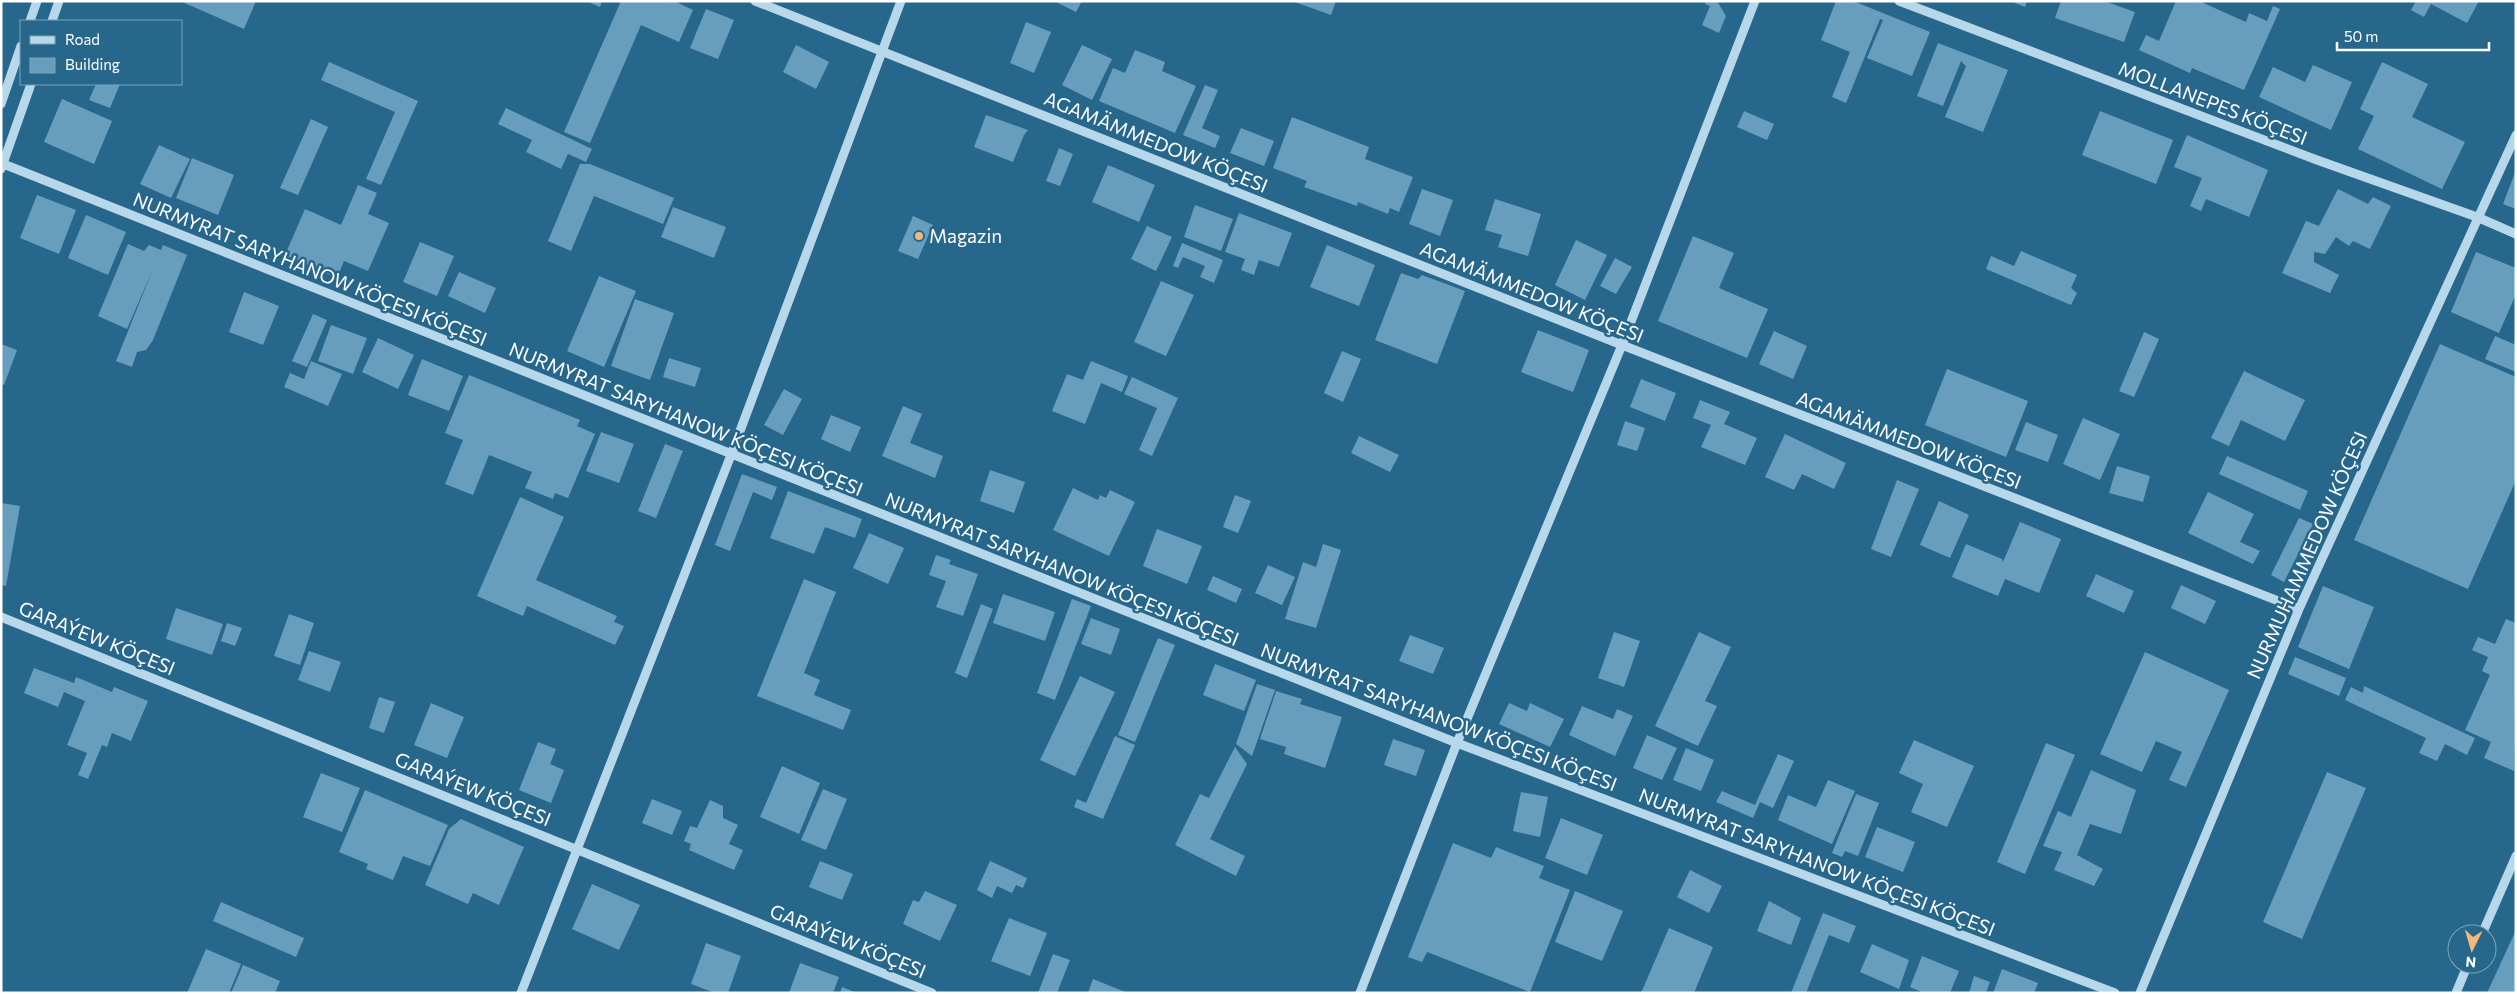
<svg xmlns="http://www.w3.org/2000/svg" width="2517" height="994" font-family="Commissioner,sans-serif">
<style>
.building{fill:#689ebd}
.lines{fill:none;stroke-linecap:round;stroke-linejoin:round}
.minor{stroke:#b6d8ea;stroke-width:9}
.poi-dot{fill:#f2b87c;stroke:#27678b;stroke-width:2}
.labels{text-anchor:middle;stroke-width:5;stroke-linejoin:round;paint-order:stroke}
.street-label{font-size:19px;fill:#fff;stroke:#27678b}
.poi-label{font-size:19px;fill:#fff;stroke:#27678b;text-anchor:start}
</style>
<rect width="100%" height="100%" fill="#27678b"/>
<!-- building -->
<path class="building" d="M180,1H256L244,29Z
M586,1H602L600,7Z
M621,1H674L693,10L679,42L641,25L590,143L564,132Z
M1054,1H1082L1076,12Z
M1292,1H1336L1331,15Z
M1706,1H1717L1726,16L1719,33L1702,25L1710,6L1705,4Z
M1836,1H1853L1930,32L1912,76L1867,58L1883,20L1880,19L1846,103L1832,97L1850,52L1821,40Z
M2010,1H2027L2025,7Z
M2061,1H2104L2135,12L2124,42L2055,18Z
M2176,1H2199L2246,22L2249,13L2267,21L2273,6L2280,9L2244,90L2192,68L2190,73L2139,50L2146,35L2159,41Z
M2416,1H2479L2467,23L2431,4L2424,17L2411,10Z
M706,9L734,20L718,59L690,48Z
M1026,22L1051,32L1034,73L1010,63Z
M1938,43L2008,70L1983,132L1945,117L1966,66L1961,61L1943,106L1917,96Z
M796,45L829,62L816,89L783,72Z
M1082,45L1112,59L1092,100L1062,85Z
M1135,50L1165,62L1162,71L1196,86L1175,133L1099,101L1113,68L1125,73Z
M329,62L418,101L381,185L366,179L395,112L321,80Z
M2382,62L2428,84L2412,117L2465,142L2442,189L2358,149L2374,116L2360,109Z
M2313,65L2352,82L2331,130L2259,97L2273,67L2305,82Z
M96,84H120L110,108L89,100Z
M1205,85L1218,90L1202,128L1220,136L1215,148L1183,135Z
M62,99L112,121L94,164L44,142Z
M506,108L592,149L586,162L568,154L561,169L526,152L532,140L498,124Z
M1744,111L1774,124L1767,140L1737,127Z
M2100,111L2173,140L2156,184L2082,155Z
M986,115L1028,130L1024,135L1013,162L974,147Z
M1292,117L1369,147L1365,159L1413,177L1399,212L1390,208L1388,214L1358,202L1357,206L1304,187L1307,181L1273,168Z
M311,119L328,127L298,195L280,188Z
M1241,128L1274,141L1264,166L1230,153Z
M2187,135L2268,170L2249,217L2206,199L2201,211L2190,206L2202,178L2174,167Z
M159,145L190,159L171,198L140,184Z
M1059,148L1073,154L1060,186L1046,181Z
M192,158L234,175L218,215L176,198Z
M580,164H590L674,198L663,224L594,196L571,251L548,241Z
M1108,165L1155,185L1139,222L1092,202Z
M2516,170V209L2503,204Z
M358,185L377,193L368,214L389,223L368,271L344,261L337,278L285,255L305,209L341,225Z
M1422,189L1453,200L1440,236L1409,224Z
M2338,189L2368,204L2373,197L2391,206L2370,249L2353,241L2349,246L2336,237L2325,254L2314,252V262L2339,275L2330,293L2282,273L2306,221L2319,226Z
M37,195L76,210L59,254L20,238Z
M1495,199L1541,214L1528,256L1498,247L1502,235L1485,230Z
M1195,205L1233,219L1221,251L1184,237Z
M673,207L726,227L714,258L661,237Z
M1239,213L1292,233L1279,267L1259,260L1254,275L1241,270L1245,259L1225,252Z
M86,215L126,232L108,275L68,258Z
M913,216L933,225L918,259L898,251Z
M1147,226L1172,237L1156,271L1131,259Z
M1693,236L1734,253L1719,288L1768,309L1747,358L1658,321Z
M1576,240L1607,255L1585,300L1555,285Z
M420,242L454,256L437,296L403,282Z
M1182,243L1223,260L1214,283L1200,277L1205,266L1183,257L1178,268L1173,266Z
M128,244L144,251L149,245L161,250L163,245L187,255L153,340L146,350L137,352L132,367L116,361L153,269L127,329L98,316Z
M1327,245L1375,265L1359,306L1310,287Z
M2021,251L2077,275L2071,288L2077,293L2071,305L1986,269L1991,256L2014,266Z
M2476,252L2516,268V294L2499,333L2451,312Z
M1615,258L1632,267L1616,294L1600,286Z
M459,272L496,288L485,313L448,296Z
M1401,273L1418,279L1422,275L1465,291L1437,364L1375,340Z
M599,276L636,291L604,367L567,351Z
M1161,281L1194,295L1166,356L1134,342Z
M244,292L279,306L263,345L229,332Z
M635,299L674,313L650,380L611,366Z
M313,314L327,320L307,367L292,361Z
M331,325L367,338L353,374L318,361Z
M1538,330L1589,350L1573,392L1521,372Z
M1774,331L1807,346L1793,379L1759,364Z
M2144,332L2159,339L2134,397L2119,391Z
M2495,336L2516,345V372L2485,359Z
M378,338L414,355L398,389L362,372Z
M1,344L17,350L4,385L1,384Z
M2440,344L2516,377V480L2468,589L2354,540Z
M1342,351L1361,359L1343,402L1324,393Z
M669,358L701,368L695,387L663,377Z
M422,359L463,376L449,411L408,395Z
M311,361L342,374L328,406L284,387L290,373L304,379Z
M1091,361L1128,376L1122,392L1101,383L1085,424L1052,411L1067,374L1083,380Z
M1947,369L2028,401L2006,457L1925,425Z
M2244,371L2305,400L2285,441L2241,420L2229,446L2211,438Z
M469,375L580,420L577,426L595,434L568,498L555,493L553,499L525,488L532,472L489,455L473,495L445,484L463,440L445,433Z
M1132,377L1178,398L1152,456L1139,450L1157,408L1124,394Z
M1641,379L1676,393L1665,421L1630,407Z
M784,389L802,399L783,435L764,425Z
M1700,400L1730,412L1724,424L1757,438L1745,465L1701,447L1711,425L1693,418Z
M903,406L922,414L910,443L943,456L935,478L882,456Z
M831,415L861,427L850,452L821,439Z
M2083,418L2120,434L2100,480L2063,464Z
M1625,421L1645,428L1637,451L1617,445Z
M2026,422L2058,435L2048,462L2015,450Z
M601,432L634,444L619,483L586,471Z
M1785,434L1846,463L1834,489L1802,474L1794,490L1765,477Z
M1359,436L1399,455L1390,472L1351,453Z
M665,444L683,451L656,518L638,511Z
M2227,456L2308,491L2300,510L2219,474Z
M2117,466L2150,476L2143,502L2109,493Z
M990,470L1025,482L1014,513L980,501Z
M742,474L777,487L772,500L753,492L730,551L715,545Z
M1897,480L1919,489L1891,557L1871,549Z
M1073,488L1098,500L1100,495L1106,498L1110,490L1135,502L1109,556L1053,530Z
M788,491L862,519L855,538L825,527L814,554L770,538Z
M2208,492L2254,514L2240,542L2260,551L2253,564L2188,533Z
M1235,495L1251,501L1238,533L1223,527Z
M520,497L564,517L536,580L617,616L614,622L624,626L615,645L527,606L523,616L477,596Z
M1939,501L1969,515L1950,558L1920,545Z
M1,503L20,506L6,586L1,585Z
M2299,518L2313,524L2284,582L2271,575Z
M2020,522L2061,539L2039,593L2005,579L1998,596L1952,577L1966,544L2002,559L2003,562Z
M1157,529L1202,546L1187,584L1143,566Z
M869,533L904,548L888,584L853,568Z
M1323,544L1341,550L1316,628L1285,619L1303,562L1316,567Z
M936,555L951,560L949,564L978,574L963,616L936,607L946,581L929,575Z
M1268,565L1295,577L1282,605L1255,593Z
M2096,574L2134,591L2124,613L2086,596Z
M1213,576L1242,589L1236,603L1207,590Z
M804,579L836,592L804,673L820,680L814,695L851,710L843,730L757,696Z
M2181,585L2216,601L2205,624L2171,608Z
M2323,586L2374,607L2349,669L2298,647Z
M1003,594L1055,612L1045,641L993,623Z
M1072,599L1091,606L1055,700L1037,693Z
M981,604L993,609L967,678L955,673Z
M176,608L223,624L212,655L166,639Z
M289,614L314,623L300,665L274,656Z
M1091,618L1120,629L1111,655L1081,644Z
M2506,619L2516,623L2514,771L2484,758L2491,742L2465,730L2490,675L2482,671L2488,657L2472,650L2478,637L2495,644Z
M227,623L242,628L235,646L221,641Z
M1614,632L1640,641L1624,687L1598,678Z
M1699,632L1731,647L1705,701L1717,706L1698,746L1655,726Z
M1410,635L1444,648L1433,674L1399,661Z
M1158,638L1175,645L1135,742L1118,735Z
M309,651L341,662L330,692L298,680Z
M2145,652L2229,690L2186,787L2169,780L2182,752L2156,741L2142,772L2100,754Z
M2295,657L2346,678L2339,696L2288,674Z
M1215,664L1256,680L1244,711L1203,695Z
M34,668L74,683L76,677L112,692L114,687L148,701L131,741L112,733L107,747L102,745L88,779L78,775L87,753L67,745L85,701L64,692L58,707L24,693Z
M1080,676L1115,692L1075,776L1040,760Z
M1257,684L1275,690L1252,756L1236,744Z
M2364,686L2475,738L2467,755L2445,744L2437,761L2419,753L2426,738L2345,700L2351,687L2363,693Z
M1276,691L1302,699L1300,704L1342,717L1325,768L1284,754L1286,747L1260,739Z
M379,697L395,702L384,733L369,728Z
M431,703L464,717L447,758L414,745Z
M1509,703L1527,711L1530,703L1564,719L1550,747L1499,724Z
M1582,706L1613,719L1617,709L1633,716L1615,756L1569,735Z
M1647,735L1677,748L1662,780L1633,768Z
M1115,736L1135,745L1103,819L1074,807L1077,799L1086,803Z
M1393,739L1425,750L1416,776L1384,765Z
M1914,740L1974,766L1947,827L1911,812L1923,784L1899,773Z
M538,742L556,749L550,764L564,770L551,803L519,790Z
M2046,743L2075,755L2025,874L1997,862Z
M1235,747L1247,764L1210,839L1245,856L1236,876L1175,845L1200,794L1209,798Z
M1686,748L1714,760L1701,791L1673,780Z
M1778,754L1794,761L1773,808L1760,802L1753,818L1716,802L1722,791L1755,805Z
M782,766L820,783L799,834L760,817Z
M2091,770L2136,790L2121,834L2090,824L2077,855L2103,869L2094,886L2054,870L2062,852L2043,846L2058,811L2071,817Z
M2327,772L2366,788L2302,939L2263,922Z
M321,773L360,788L342,832L303,817Z
M1828,780L1855,791L1832,844L1778,820L1788,795L1816,807Z
M823,789L847,799L826,850L801,840Z
M365,790L448,825L430,866L403,856L393,880L366,869L368,864L339,852Z
M1521,792L1548,797L1540,837L1513,831Z
M1856,794L1879,803L1858,856L1845,851L1842,857L1832,853Z
M652,799L682,811L672,835L642,823Z
M710,800L723,806V818L738,825L729,844L743,850L734,870L689,850L691,844L684,841L690,826L697,828Z
M1561,818L1603,835L1587,875L1545,858Z
M461,819L524,847L499,905L473,893L468,904L425,885L449,829Z
M1877,827L1915,842L1903,872L1865,857Z
M1453,843L1491,858L1496,847L1544,866L1539,878L1570,890L1530,992L1427,952L1422,962L1408,957Z
M820,861L853,874L842,900L809,887Z
M990,861L1027,878L1023,888L1016,885L1012,893L997,886L992,898L977,890Z
M1690,870L1722,886L1709,913L1677,897Z
M592,884L640,905L619,950L572,929Z
M925,891L957,905L940,941L903,924L913,900L919,902Z
M1575,891L1623,911L1602,961L1555,942Z
M1769,901L1801,918L1791,945L1757,931Z
M221,902L304,938L296,957L213,921Z
M1823,913L1856,926L1849,943L1829,935L1806,993H1791Z
M1009,918L1047,933L1030,976L991,961Z
M1669,928L1713,947L1694,993H1641Z
M2516,930V993H2487Z
M706,943L741,956L728,993H715L691,984Z
M1872,944L1909,960L1899,989L1860,972Z
M206,949L241,964L229,993H187Z
M1053,954L1070,960L1057,993H1038Z
M1922,956L1959,971L1950,993H1924L1910,987Z
M800,963L839,977L833,993H789Z
M243,965L280,981L275,993H231Z
M2002,969L2038,983L2034,993H1993Z
M1974,976L1990,982L1986,993H1969Z
M1093,979L1128,993H1088Z
M842,987L857,993H840Z"/>
<g class="lines">
<!-- minor -->
<path class="minor" d="M755,1L1622,345L2299,609
M1899,1L2317,160L2477,217L2516,234
M30,21L37,1
M52,21L59,1
M1,104L21,46
M1,163L1457,743L2115,993
M1,169L31,84
M1,617L932,993
M2482,934L2516,856
M521,993L731,455L901,1
M1360,993L1457,743L1622,345L1755,1
M2140,993L2299,609L2516,135
M2456,993L2468,964"/>
</g>
<!-- markers -->
<circle class="poi-dot" cx="919" cy="236" r="5"/>
<g class="labels">
<!-- street labels -->
<g class="street-label">
<text transform="translate(2213 103) rotate(21)" y="7">MOLLANEPES KÖÇESI</text>
<text transform="translate(1156 142) rotate(22)" y="7">AGAMÄMMEDOW KÖÇESI</text>
<text transform="translate(310 269) rotate(22)" y="7">NURMYRAT SARYHANOW KÖÇESI KÖÇESI</text>
<text transform="translate(1532 292) rotate(22)" y="7">AGAMÄMMEDOW KÖÇESI</text>
<text transform="translate(686 419) rotate(22)" y="7">NURMYRAT SARYHANOW KÖÇESI KÖÇESI</text>
<text transform="translate(1909 440) rotate(21)" y="7">AGAMÄMMEDOW KÖÇESI</text>
<text transform="translate(2307 555) rotate(-66)" y="7">NURMUHAMMEDOW KÖÇESI</text>
<text transform="translate(1062 569) rotate(22)" y="7">NURMYRAT SARYHANOW KÖÇESI KÖÇESI</text>
<text transform="translate(97 638) rotate(22)" y="7">GARAÝEW KÖÇESI</text>
<text transform="translate(1439 717) rotate(21)" y="7">NURMYRAT SARYHANOW KÖÇESI KÖÇESI</text>
<text transform="translate(473 789) rotate(22)" y="7">GARAÝEW KÖÇESI</text>
<text transform="translate(1817 862) rotate(21)" y="7">NURMYRAT SARYHANOW KÖÇESI KÖÇESI</text>
<text transform="translate(848 941) rotate(22)" y="7">GARAÝEW KÖÇESI</text>
</g>
<!-- poi labels -->
<g class="poi-label">
<text x="929" y="243">Magazin</text>
</g>
</g>
<!-- border -->
<rect width="2517" height="994" fill="none" stroke="#ffffff" stroke-width="5"/>
<!-- legend -->
<rect x="20" y="20" width="162" height="65" fill="#27678b" stroke="#7da4b9"/>
<rect x="30" y="36" width="25" height="8" fill="#b6d8ea" stroke="#7da4b9"/>
<text x="65" y="45" font-size="15" fill="#ffffff">Road</text>
<rect x="30" y="58" width="25" height="15" fill="#689ebd" stroke="#7da4b9"/>
<text x="65" y="70" font-size="15" fill="#ffffff">Building</text>
<!-- north arrow -->
<g transform="translate(2472 949) rotate(185)"><circle r="24" fill="#27678b" stroke="#7da4b9"/>
<path d="M0-4L9 19L0 12L-9 19Z" fill="#f2b87c"/>
<text y="-8" font-size="14" font-weight="bold" text-anchor="middle" fill="#ffffff">N</text>
</g>
<!-- scale -->
<path d="M2337 42v8h152v-8" fill="none" stroke="#ffffff" stroke-width="2.5"/>
<text x="2344" y="42" font-size="15" fill="#ffffff" stroke="#27678b" stroke-width="4" paint-order="stroke">50 m</text>
</svg>
